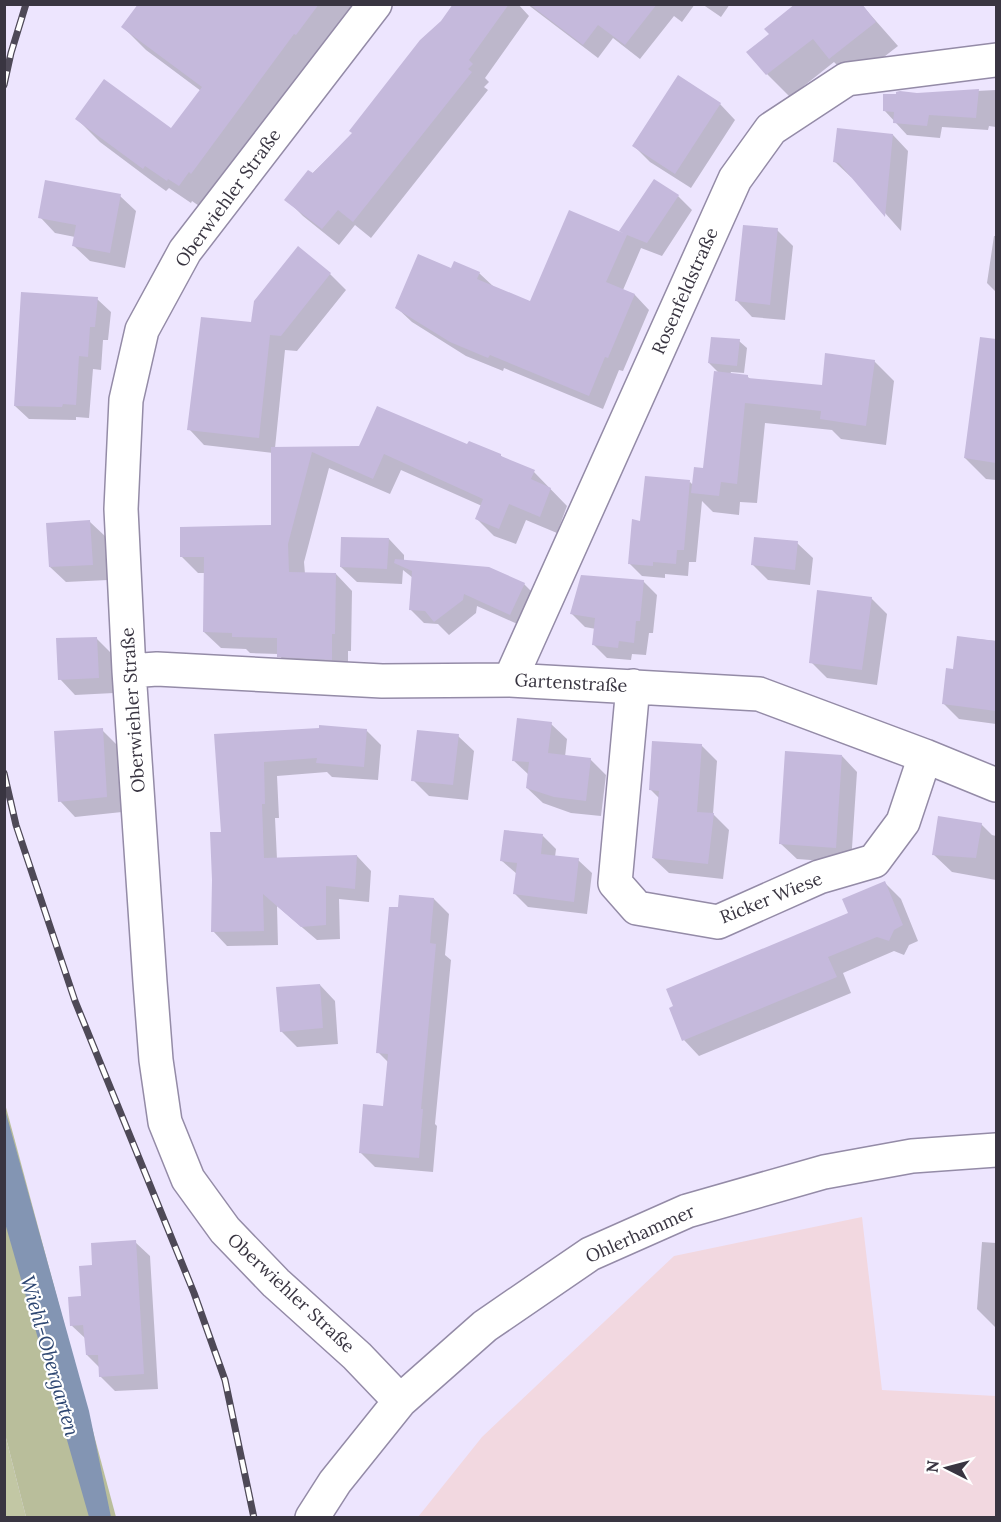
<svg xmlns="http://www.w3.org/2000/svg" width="1001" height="1522" font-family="Lora,serif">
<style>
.industrial{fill:#f2d8e0}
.green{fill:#c2c7a4}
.forest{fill:#b9be9b}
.water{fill:#8395b3}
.shadow{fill:#0003}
.building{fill:#c5b9dc}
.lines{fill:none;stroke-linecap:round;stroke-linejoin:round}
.minor-casing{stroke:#948ba7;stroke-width:36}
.minor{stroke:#fff;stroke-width:33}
.rail-casing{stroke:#4e4957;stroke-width:7}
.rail{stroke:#fff;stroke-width:4.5;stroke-dasharray:14;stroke-linecap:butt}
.labels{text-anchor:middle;stroke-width:4.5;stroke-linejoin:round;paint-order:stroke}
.street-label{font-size:18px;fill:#393541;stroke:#fff}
.water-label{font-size:20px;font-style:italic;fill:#2e4772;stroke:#fff}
</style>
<rect width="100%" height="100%" fill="#ede5fe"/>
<!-- industrial -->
<path class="industrial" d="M862,1217L882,1390L996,1396V1517H418L482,1437L674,1256Z"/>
<!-- green -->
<path class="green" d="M5,1434L26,1517H5Z"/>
<!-- forest -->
<path class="forest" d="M4,1100L116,1517H26L5,1434Z"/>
<!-- water -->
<path class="water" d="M4,1106L89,1411L111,1517H89L5,1223Z"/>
<!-- shadow -->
<path class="shadow" d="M257,4H359L202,208L192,201L191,203L169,188L166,191L152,181L100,142L77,119L172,130L201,91L146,50L123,27Z
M455,4H518L529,16L485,78L489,82L484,87L488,90L371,238L355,225L339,245L303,216L286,199L354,133Z
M527,4H695L682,22L674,16L640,59L613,38L598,58Z
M702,4H730L721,17Z
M861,4L898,46L853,81L834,62L790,97L767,74L771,35Z
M996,90V127L989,126L988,130L942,127L940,138L907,135L885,111L916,94Z
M720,104L735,120L691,188L650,162L634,146Z
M893,135L908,151L901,231L854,178L851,177L835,162Z
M120,196L136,211L125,268L90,261L74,246L75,237L55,233L40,217Z
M678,196L692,210L662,256L641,248L623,290L635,295L649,310L623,371L619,370L603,409L504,368L503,371L466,356L412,322L397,308L452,270L479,273L494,287L530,303Z
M777,230L793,246L785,320L752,317L737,301Z
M994,236H996V292L987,283Z
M298,248L330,274L346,290L297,351L285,350L275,448L468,446L501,456L505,459L534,472L567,506L557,533L526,520L516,544L494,536L477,519L482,506L401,470L390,494L329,468L304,562L305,574H336L352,591L351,651H348V676L295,673L278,654L250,653L246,649L221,648L204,632L206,573H198L181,556L272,527L273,453L204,445L189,429Z
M97,299L111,312L108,340H103L101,370L93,369L89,418L76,417V420L29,419L15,406Z
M739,341L747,348L744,373L731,372L730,375L747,376L751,380L823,387L874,361L894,381L886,445L841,439L832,430L765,423L757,503L740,502L739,515L713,512L702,501L696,562H689L688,576L665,574V578L642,576L629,563L642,522L690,482L694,486L705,469L720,374L709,363Z
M979,358L996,360V480L986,479L965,458Z
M90,522L106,537L108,580L66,582L50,567Z
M389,539L404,555V561L524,584L538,598L524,627L477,606L476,613L449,635L438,624L424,623L410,609L413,578L403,570L402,584L357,582L341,567Z
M797,543L813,558L810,585L768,580L753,565Z
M643,581L657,595L653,633H649L646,655L632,654L631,660L607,658L594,645L596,629L585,627L572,614Z
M871,598L887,614L877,685L827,678L811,662Z
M958,637L996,641V724L959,719L943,703L954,670Z
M96,638L112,654L114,693L75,695L60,679Z
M551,724L567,739L565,757L590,759L606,775L601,816L571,813L543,803L527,788L529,775L513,760Z
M102,730L118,746L122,812L75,817L60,801Z
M366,730L381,745L378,780L332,777L327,772L277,776L279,818H275L277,859L357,856L371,871L369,902L339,899L340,939L317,940L277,906L278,945L227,946L213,931L223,833L215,736Z
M458,736L474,751L468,800L429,796L413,780Z
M701,745L717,761L713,814L729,830L723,879L669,873L653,858L660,799L651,790Z
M842,756L857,772L851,863L797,859L781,844Z
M981,824L992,835L996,836V880L952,872L933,854Z
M543,836L556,849L555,857L578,860L592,873L587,914L528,907L515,894L517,874L502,861Z
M885,883L901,899L918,941L909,945L904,955L894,951L843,973L851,993L699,1056L684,1040L850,914Z
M434,899L449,914L445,955L451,960L435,1124L437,1126L433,1172L375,1167L360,1152L384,1107L389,1063L378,1052L399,909Z
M320,985L335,1001L338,1044L297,1047L281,1031Z
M135,1242L150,1256L158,1389L115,1391L100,1376V1368L87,1355L86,1339L71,1325L94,1266Z
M982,1242L996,1243V1328L977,1309Z"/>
<!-- building -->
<path class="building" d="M138,4H319L296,35L294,34L191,174L189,172L179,186L168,179L167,181L145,166L143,169L75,119L104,79L171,128L202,87L121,27Z
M453,4H509L469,60L473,64L468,69L472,72L353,222L338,210L322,229L284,200L308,170L313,173L352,133L349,131L420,40L441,21Z
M529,4H657L625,45L598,25L583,45Z
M795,4H862L876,22L829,59L813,39L766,75L746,52L769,34L764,29Z
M678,75L721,103L675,174L632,146Z
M979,89L976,118L929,115L927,126L893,123L894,112L883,111V94H896V92L900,91L917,93Z
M837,128L893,134L885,217L839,163L833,162Z
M654,179L679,195L647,243L627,235L606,282L635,294L608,358L605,357L589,396L490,355L488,358L450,342L395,308L418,254L451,268L454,261L480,272L477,279L530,301L569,210L623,233L619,231Z
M45,180L121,194L110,253L72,246L76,225L38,218Z
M743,225L778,228L770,305L735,301Z
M298,246L331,273L281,336L270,335L259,438L187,430L201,317L251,322L254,301Z
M21,292L98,297L95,327H90L88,357L79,356L76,405L63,404L62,407L14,406Z
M711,337L740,339L737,366L708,363Z
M980,337L996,339V463L964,458Z
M825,353L875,360L866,426L820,419L821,411L745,403L737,484L721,482L719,496L691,493L694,467L703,468L714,371L748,375V378L822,385Z
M377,406L467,444L469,441L501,454V456L535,470L531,479L551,488L540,517L509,504L499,529L475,519L483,499L384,454L373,479L312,452L288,544L289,572L336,573L335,634H332V660L277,657V638L232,637V633L203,632L204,557H180V527L271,525V447L359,446Z
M645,476L690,480L684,550H677L676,564L653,562V566L628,564L632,519L640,521Z
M90,520L93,565L49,567L46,523Z
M341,537L389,538L387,569L340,567Z
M754,537L798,541L795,570L751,565Z
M395,559L489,567L525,583L510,615L464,594L463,600L434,622L425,611L409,610L412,571L394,563Z
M581,575L644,580L640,621H636L634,643L619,641L618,648L592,645L595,618L570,614Z
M817,590L872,597L862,670L809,663Z
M957,636L996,641V711L942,704L946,668L953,669Z
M97,637L99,678L58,680L56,638Z
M517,718L552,722L548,753L591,758L586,801L554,797L526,788L529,762L512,761Z
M319,725L367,729L364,767L316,763L317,758L264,762L265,804H262L264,858L357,855L355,889L326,886V925L301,927L263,894L264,931L211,932L212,880L210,832H221L214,734L319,728Z
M103,728L107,797L58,802L54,731Z
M417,730L459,734L453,785L411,781Z
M652,741L702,744L697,812L714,813L708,864L652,858L659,791L649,790Z
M785,751L842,755L836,848L779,844Z
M938,816L982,823L976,858L932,855Z
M504,830L543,834L541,854L579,858L574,902L513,894L517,863L500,861Z
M885,881L903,925L894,930L889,941L877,937L828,957L837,977L682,1041L669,1008L673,1006L666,989L848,913L842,899Z
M399,895L434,898L430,943L436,944L421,1109H423L419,1158L359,1153L363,1104L383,1106L388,1054L376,1053L389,907H398Z
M320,984L323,1028L280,1032L276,987Z
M136,1240L144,1374L99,1377L98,1355H86L83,1325L70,1326L68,1297L81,1296L79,1266L92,1265L91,1243Z"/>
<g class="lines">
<!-- minor casing -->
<g class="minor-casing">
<path id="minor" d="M375,4L185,251L142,330L126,400L121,509L129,671L150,982L156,1060L165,1122L188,1179L225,1230L276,1283L357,1356L400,1401
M129,671L157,669L382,681L510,680L759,694L925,756L996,785
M510,680L735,179L771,129L847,79L996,60
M633,686L615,883L637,908L718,922L819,877L874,861L903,822L925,756
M312,1518L335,1482L400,1401L485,1326L590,1254L687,1211L824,1172L912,1156L996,1150"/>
</g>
<!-- minor -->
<use href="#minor" class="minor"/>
<!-- rail casing -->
<g class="rail-casing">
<path id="rail" d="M4,85L11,53L26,4
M4,773L16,825L75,1001L194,1293L225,1380L254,1518"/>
</g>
<!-- rail -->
<use href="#rail" class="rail"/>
</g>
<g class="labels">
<!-- street labels -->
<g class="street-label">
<text transform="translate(228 198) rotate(-54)" y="6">Oberwiehler Straße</text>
<text transform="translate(685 291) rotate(-66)" y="6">Rosenfeldstraße</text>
<text transform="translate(571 683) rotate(3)" y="6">Gartenstraße</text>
<text transform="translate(133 710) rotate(-94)" y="6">Oberwiehler Straße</text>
<text transform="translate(771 898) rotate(-22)" y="6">Ricker Wiese</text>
<text transform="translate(640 1234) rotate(-24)" y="6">Ohlerhammer</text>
<text transform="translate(291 1293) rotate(43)" y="6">Oberwiehler Straße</text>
</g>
<!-- water labels -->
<g class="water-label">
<text transform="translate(50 1356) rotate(74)" y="7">Wiehl-Obergarten</text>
</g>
</g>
<!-- border -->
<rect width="1001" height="1522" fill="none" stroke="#393541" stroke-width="12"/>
<!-- north arrow -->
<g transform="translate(947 1468) rotate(276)" stroke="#ffffff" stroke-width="4.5" paint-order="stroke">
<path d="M0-4.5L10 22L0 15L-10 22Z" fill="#393541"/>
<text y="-9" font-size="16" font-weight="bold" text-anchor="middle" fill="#393541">N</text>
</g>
</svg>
